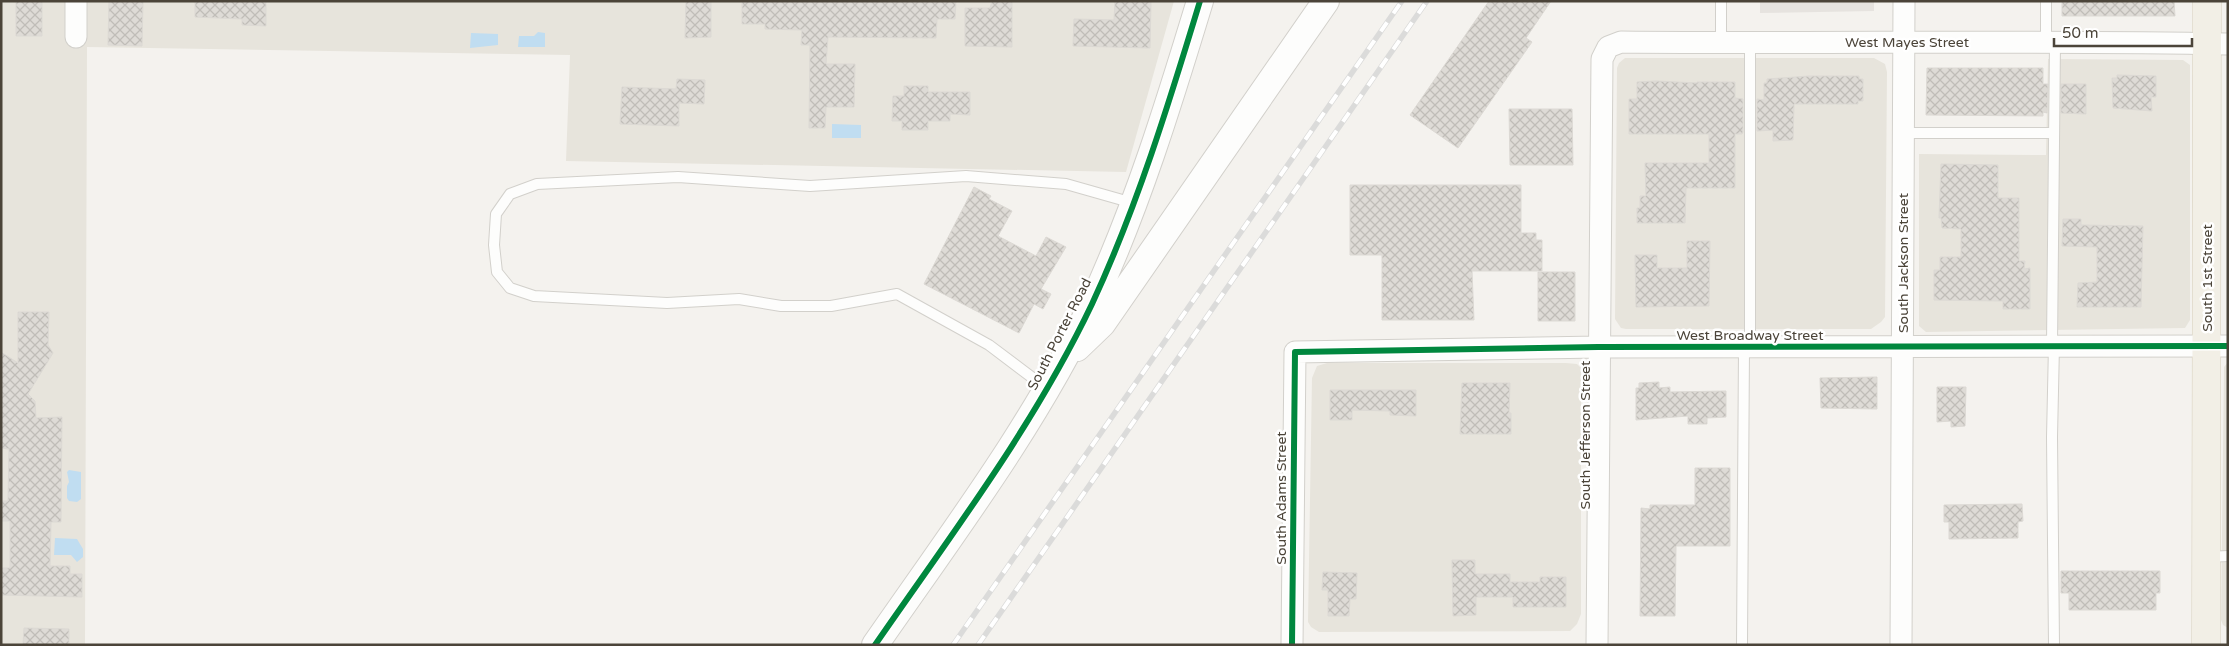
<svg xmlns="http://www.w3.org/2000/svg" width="2229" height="646" font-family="'Varela Round',sans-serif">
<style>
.residential{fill:#e7e4dc}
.parking{fill:#e6e3df}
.water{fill:#c0ddf1}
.building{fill:url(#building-cross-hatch);stroke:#dcd9d4}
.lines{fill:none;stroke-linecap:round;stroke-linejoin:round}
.service-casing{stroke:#d2d0cb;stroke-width:12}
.minor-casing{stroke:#d2d0cb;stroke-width:23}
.tertiary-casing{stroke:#d2d0cb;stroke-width:28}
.primary-casing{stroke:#d6cebb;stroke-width:29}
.service{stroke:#fdfdfc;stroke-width:10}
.minor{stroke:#fdfdfc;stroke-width:21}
.tertiary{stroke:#fdfdfc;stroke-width:26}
.primary{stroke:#f2efe6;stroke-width:28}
.rail-casing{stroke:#dbdbda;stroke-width:5.5}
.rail{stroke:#fff;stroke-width:4;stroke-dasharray:11;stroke-linecap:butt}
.cycleway-casing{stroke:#fff;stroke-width:9}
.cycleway{stroke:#00873e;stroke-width:6}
.labels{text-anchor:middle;stroke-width:5;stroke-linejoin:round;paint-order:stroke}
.street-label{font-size:14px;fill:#4b4439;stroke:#fff}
</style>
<defs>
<pattern id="building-cross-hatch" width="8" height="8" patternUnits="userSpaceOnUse" patternTransform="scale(1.25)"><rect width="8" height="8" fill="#dedbd6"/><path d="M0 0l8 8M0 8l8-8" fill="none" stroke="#c0bdb8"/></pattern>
</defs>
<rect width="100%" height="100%" fill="#f4f2ee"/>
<!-- residential -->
<path class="residential" d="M1,1H1174L1126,172L566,161L570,55L87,47L85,645H1Z
M1625,58H1874L1885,64L1887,72L1885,317L1881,322L1871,329H1626L1621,328L1615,319L1617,68L1619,63Z
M2048,59L2183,60L2190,65V320L2185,328L1926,332L1919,326V154L2046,155Z
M2228,362V628L2223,625L2221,620L2224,367Z
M1327,363H1566L1577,364L1581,368V614L1577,624L1570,631L1319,632L1311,627L1308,622L1312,378L1317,366Z"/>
<!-- parking -->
<path class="parking" d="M1760,1H1874V11L1760,13Z"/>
<!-- water -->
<path class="water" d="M538,32L545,33V47H518L519,36H534Z
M471,33L498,34V45L470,48Z
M832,124L861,125V138H832Z
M69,470L81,472V499L77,502L69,501L67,498V486L69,482L67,472Z
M55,538L77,539L83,549V557L77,562L71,555H54Z"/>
<!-- building -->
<path class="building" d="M16,1H42V36H16Z
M109,1H143L142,46L108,45Z
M195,1H266V26L242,25V19L195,17Z
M686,1H711V37L685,38Z
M742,1H956L955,19H937L936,38L828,37L826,64H855L854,107H826L825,128H809L810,45H801L802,30L765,29V24H742Z
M992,1H1012V47L965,46V8H990Z
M1115,1H1151L1150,48L1073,46L1074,19L1114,20Z
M1489,1H1551L1526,38L1532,42L1458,148L1410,115Z
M2062,1H2174L2175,16H2062Z
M1927,68H2043V84H2048L2047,113L2043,112V116L1926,115Z
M2117,75L2156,76V97H2151L2152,111L2113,108L2112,78H2117Z
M1809,76H1859V79H1863V101H1858V104H1794L1793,140L1773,141V130L1757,131V99L1764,100V83H1767V79Z
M677,79L705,80L704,104L679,103V126L620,124L622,87L676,89Z
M1656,81L1697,83V82H1735V98L1743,99V132L1742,134H1735V188H1686L1685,223H1637V208H1640V196H1646L1645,163H1709V134H1629V99H1637V82Z
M2061,84H2086V114L2061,113Z
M904,86H928V92H970V115L950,114V121H928V130H902V121H892L893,96H904Z
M1509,109H1572L1573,165H1510Z
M1941,164L1998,165V198H2019V261H2025L2024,269L2030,268V309H2003V301L1934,300V270H1940V257H1961V229L1942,228L1941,218H1939Z
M1350,185H1521V233H1536V240H1542V271H1472L1474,320H1382V255H1350Z
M974,187L991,196L989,199L1012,211L998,236L1036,256L1046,237L1066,247L1041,289L1051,294L1043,309L1034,304L1019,333L924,284Z
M2063,219H2081V225L2143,226L2141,307H2077L2078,283L2097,282V247L2062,246Z
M1687,241H1710L1709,306L1636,307L1635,255H1657V268H1687Z
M1538,272H1575V321H1538Z
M18,312H49L48,345L53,353L28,394L35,401L36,418L62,417L61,522H51L50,566H70V574H82V597L1,595V568H10V521H1L2,501H8L9,449L1,448V352L18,363Z
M1877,377V409L1821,408L1820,378Z
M1659,382V388L1670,387V392L1726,391V417L1707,418V424H1688V416L1636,420V388H1639V383Z
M1462,383H1510L1509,413H1511V434H1460Z
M1937,387H1966L1965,426L1951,427V421L1937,422Z
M1330,390H1416V416L1390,415V411L1352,410V420H1330Z
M1695,468H1730V546H1676L1675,616H1640L1641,508L1650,509V505H1695Z
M2022,504L2023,521L2018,522V538L1949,539V522H1944V505Z
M1452,560H1475V574H1510V582H1540V577H1566V607H1513V597H1476V615L1453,616Z
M2061,571H2160V593H2156V610H2069V593H2061Z
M1323,572L1357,573L1356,599H1350L1349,616H1328V590H1322Z
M24,628L69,629V645H23Z"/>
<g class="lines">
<!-- service casing -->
<g class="service-casing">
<path id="service" d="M2046,42V1
M1721,43V1
M1750,43V348
M1903,133H2053
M2052,345L2055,42
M1046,388L989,345L897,294L831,306H781L739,299L667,303L534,296L510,288L497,272L494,245L496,214L510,194L537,184L678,177L810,186L966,176L1066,184L1133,203
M2207,557L2228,556
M1742,645L1744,348
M2054,645L2052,437L2054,345"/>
</g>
<!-- minor casing -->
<g class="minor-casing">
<path id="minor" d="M76,37V1
M1292,645L1295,352L1598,347L2228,346
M1597,645L1602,59L1608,47L1621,42C1824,44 2026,40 2228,44
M1901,645L1904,1"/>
</g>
<!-- tertiary casing -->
<g class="tertiary-casing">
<path id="tertiary" d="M1077,348L1102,324L1326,1
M875,645C951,535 1034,426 1092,304C1137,207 1169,103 1200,1"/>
</g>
<!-- primary casing -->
<g class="primary-casing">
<path id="primary" d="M2206,645L2207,1"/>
</g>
<!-- service -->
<use href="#service" class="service"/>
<!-- minor -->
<use href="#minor" class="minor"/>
<!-- tertiary -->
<use href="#tertiary" class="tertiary"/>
<!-- primary -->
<use href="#primary" class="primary"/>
<!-- rail casing -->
<g class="rail-casing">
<path id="rail" d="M953,645L1402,1
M978,645L1427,1"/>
</g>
<!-- rail -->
<use href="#rail" class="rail"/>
<!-- cycleway casing -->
<g class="cycleway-casing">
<path id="cycleway" d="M875,645C951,535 1034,426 1092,304C1137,207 1169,103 1200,1
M1292,645L1295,352L1598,347L2228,346"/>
</g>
<!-- cycleway -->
<use href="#cycleway" class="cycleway"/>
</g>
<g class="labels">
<!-- street labels -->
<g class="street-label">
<text x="1907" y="47">West Mayes Street</text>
<text transform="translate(1903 263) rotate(-90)" y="5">South Jackson Street</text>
<text transform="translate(2207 278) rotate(-90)" y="5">South 1st Street</text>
<text transform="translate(1059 334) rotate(-63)" y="5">South Porter Road</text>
<text x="1750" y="340">West Broadway Street</text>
<text transform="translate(1585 435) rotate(-90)" y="5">South Jefferson Street</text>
<text transform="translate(1281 498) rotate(-90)" y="5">South Adams Street</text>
</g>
</g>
<!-- border -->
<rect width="2229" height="646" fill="none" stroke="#4b4439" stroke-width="5"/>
<!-- scale -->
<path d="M2054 38v8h138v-8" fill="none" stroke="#4b4439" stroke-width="2.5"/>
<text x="2062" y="38" font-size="15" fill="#4b4439" stroke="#ffffff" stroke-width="4" paint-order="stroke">50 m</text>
</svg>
